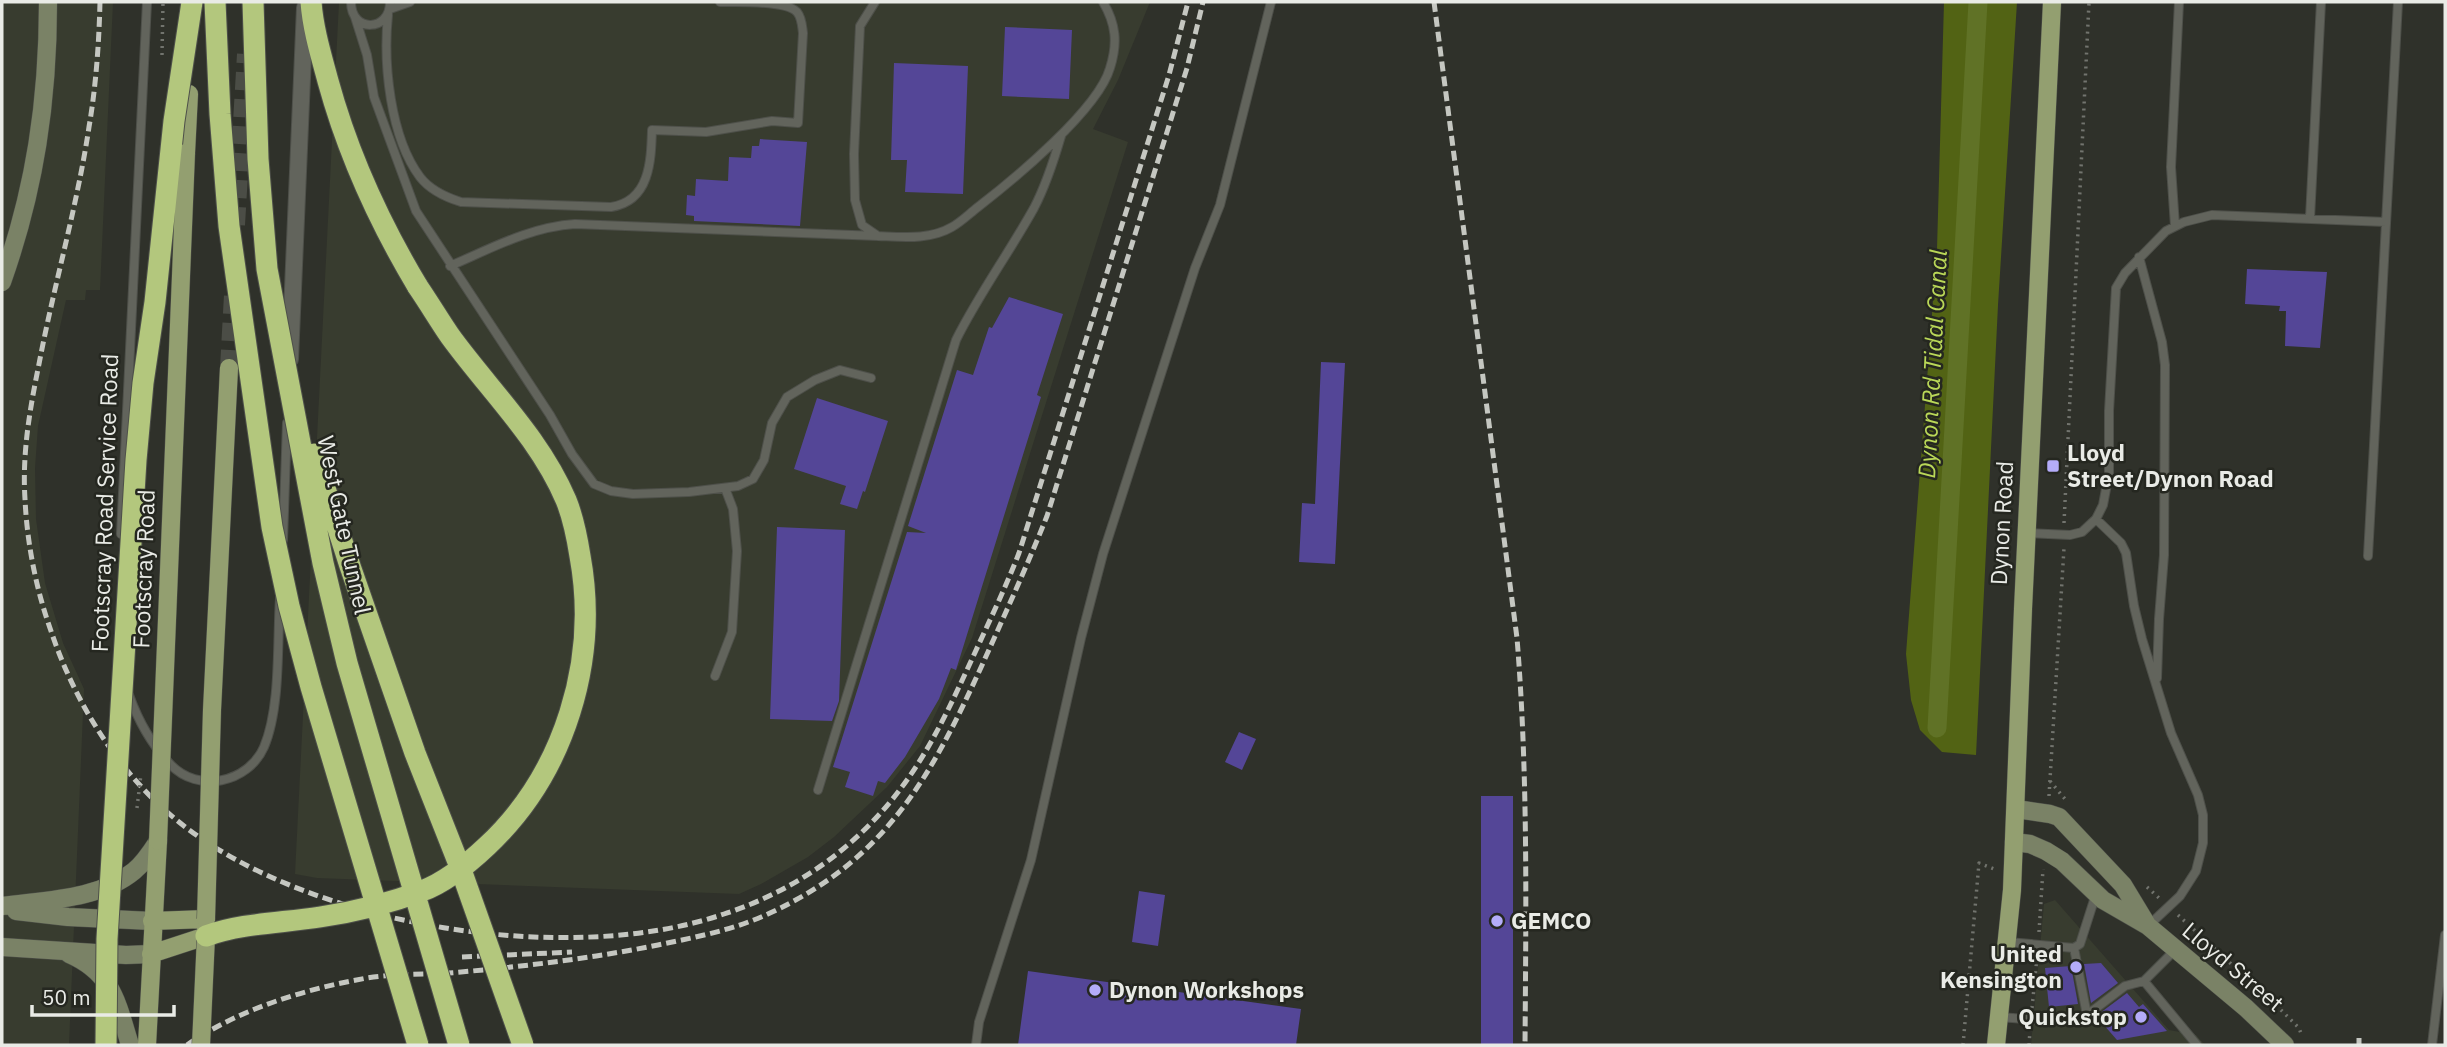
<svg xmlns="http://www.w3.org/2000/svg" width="2447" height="1047" font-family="'IBM Plex Sans',sans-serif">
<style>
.built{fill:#383c2f}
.forest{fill:#526314}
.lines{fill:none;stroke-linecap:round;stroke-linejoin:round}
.canal{stroke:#607226;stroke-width:19}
.building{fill:#544697}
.primary-tunnel{stroke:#4b4d46;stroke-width:18;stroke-dasharray:18 9;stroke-linecap:butt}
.lane-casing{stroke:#4e504a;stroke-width:10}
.street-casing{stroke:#4e504a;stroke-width:18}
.secondary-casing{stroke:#4e504a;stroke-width:19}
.primary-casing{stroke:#4e504a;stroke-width:19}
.highway-casing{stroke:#4e504a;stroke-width:23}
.path{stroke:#72746e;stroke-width:3.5;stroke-dasharray:2 5;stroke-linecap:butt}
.lane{stroke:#62645c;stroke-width:8}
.street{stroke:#62645c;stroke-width:16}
.secondary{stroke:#7a8266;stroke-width:18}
.primary{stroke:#939f70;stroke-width:18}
.highway{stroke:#b3c77d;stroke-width:21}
.rail{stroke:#c5c7c1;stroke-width:5;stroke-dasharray:10 5;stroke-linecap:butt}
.primary-bridge-casing{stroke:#4e504a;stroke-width:19;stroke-linecap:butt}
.highway-bridge-casing{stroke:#4e504a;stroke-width:23;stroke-linecap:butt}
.path-bridge{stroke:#72746e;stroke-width:3.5;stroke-dasharray:2 5;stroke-linecap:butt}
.primary-bridge{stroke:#939f70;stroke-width:18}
.highway-bridge{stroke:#b3c77d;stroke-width:21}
.poi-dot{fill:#b4acf9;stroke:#252720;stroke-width:2.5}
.labels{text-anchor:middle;stroke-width:5;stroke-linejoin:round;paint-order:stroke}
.poi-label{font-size:23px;font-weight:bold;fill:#e9ebe6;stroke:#252720;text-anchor:start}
.street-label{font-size:23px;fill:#e9ebe6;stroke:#252720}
.water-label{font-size:24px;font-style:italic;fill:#bad858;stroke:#252720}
</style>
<rect width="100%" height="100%" fill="#2f312a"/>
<!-- built -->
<path class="built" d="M2,2H113L100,290H86L85,300H66L38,426L35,468L36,519L45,583L63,643L84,689L69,1045H2Z
M339,2H1150L1118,80L1093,129L1128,142L972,638L920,746L887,787L834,837L808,857L761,884L739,894L317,878L295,874Z
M2055,900L2169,1030L2196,1035L2205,1045H2031L2044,904Z"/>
<!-- forest -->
<path class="forest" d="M1944,2H2017L1998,305L1976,755L1942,752L1920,730L1911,700L1906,654L1937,249Z"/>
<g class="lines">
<!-- canal -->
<path class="canal" d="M1937,728L1978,2"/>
</g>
<!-- building -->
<path class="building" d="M1005,27L1072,30L1069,99L1002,96Z
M894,63L968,66L963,194L905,192L907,160H891Z
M760,139L807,142L800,226L694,221V216L686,215L687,195L695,196L696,179L728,181L729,157L751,158L752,146H759Z
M2247,269L2327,272L2320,348L2285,346L2286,311H2279L2280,306L2245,304Z
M1009,297L1063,314L1037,395L1041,397L956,670L951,668L939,699L905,757L885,783L878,781L873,796L845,787L850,772L833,767L907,532L926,533L908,526L957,370L973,375L989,327L992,328Z
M1321,362L1345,363L1335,564L1299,562L1302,503L1315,504Z
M817,398L888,421L865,492L863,491L857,509L840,504L846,486L794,469Z
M777,527L845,530L839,701L832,721L770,719Z
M1239,732L1256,739L1242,770L1225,762Z
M1481,796H1513V1045H1481Z
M1139,891L1165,895L1158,946L1132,942Z
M2101,963L2118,983L2091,1003L2084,964Z
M2071,966L2078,1004L2049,1007L2045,968Z
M1028,971L1301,1009L1296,1045H1018Z
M2127,993L2139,1007L2143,1004L2167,1031L2117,1040L2096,1016Z"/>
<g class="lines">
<!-- primary-tunnel -->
<path class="primary-tunnel" d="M236,225L246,54
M229,368L233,295"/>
<!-- lane casing -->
<g class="lane-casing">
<path id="lane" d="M351,2C351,33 390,32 390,2
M875,2L860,26L854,154L855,200L862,225L878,236
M390,9L410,2
M388,15C383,63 390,137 420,177C430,190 445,197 461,202L611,207C650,201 651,161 652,130L706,132L772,121L798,123L803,33C802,26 802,18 797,12C786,0 737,2 720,2
M355,17L367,55L374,97L416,211L550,415L572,454L594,484L611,491L633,494L689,492L738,486L753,479L764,460L772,423L787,397L815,380L840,370L871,378
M2310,218L2321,2
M2175,226L2171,167L2179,2
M2139,257L2162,342L2165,365L2164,555L2159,619L2157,678
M450,266C492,248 530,227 575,224L878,236C903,237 930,240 952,227C961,222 969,214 978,207C1013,180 1098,110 1110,68C1118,43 1116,24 1103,2
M2096,519L2121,543L2126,553L2134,606L2142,639L2171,733L2198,795L2203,815V843L2196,871L2180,896L2148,926
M2026,533L2070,535L2082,532L2096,519L2103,505L2109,473V411L2116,288L2125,273L2166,231L2184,222L2212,215L2386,222
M121,534L147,2
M283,540L287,423
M2368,556L2398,2
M715,676L732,632L737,551L733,509L725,488
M129,695C138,720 152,745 170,764C198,794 248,783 264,747C281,707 277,642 280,598
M818,790L956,340C979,294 1009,253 1034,208C1046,185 1054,160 1061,136
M2008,942L2074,948L2080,944L2096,894
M2074,948L2087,1015
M2175,950L2144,981L2197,1045
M2000,1017C2027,1019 2061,1024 2087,1015L2125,986L2144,981
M976,1045L979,1022L1031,860L1081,638L1103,554L1195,268L1220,205L1271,2
M2432,1045L2445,935"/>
</g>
<!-- street casing -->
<g class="street-casing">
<path id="street" d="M290,359L305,8"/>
</g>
<!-- secondary casing -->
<g class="secondary-casing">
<path id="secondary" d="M2,282C35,189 48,101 48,2
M2016,809L2050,814L2059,817L2123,885L2146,923
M2014,842L2030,844L2046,851L2062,861L2103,900L2148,926L2246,1008L2285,1045
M2,906C44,900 99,900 134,871C144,863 151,852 158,841
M16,911L68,917L152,921
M2,947L126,955L151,954
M69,954C113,973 117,1003 130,1045"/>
</g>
<!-- primary casing -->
<g class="primary-casing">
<path id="primary" d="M186,153L189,94
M151,954L206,936V919L152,921
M147,1045L158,841
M1996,1045L2012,890L2023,609L2052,2"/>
</g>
<!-- highway casing -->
<g class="highway-casing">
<path id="highway" d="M311,2C313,29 321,55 328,81C348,154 379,222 418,287"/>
</g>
<!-- path -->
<path class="path" d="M162,55L163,2
M2064,523L2089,2
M2050,781L2065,799
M2049,796L2064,548
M2147,887L2159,898
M2178,915L2280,1009L2299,1028L2302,1036
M2039,932L2043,869
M2032,1008L2037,957
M1963,1045L1979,863L1994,869
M2029,1045L2030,1030"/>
<!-- lane -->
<use href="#lane" class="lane"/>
<!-- street -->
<use href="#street" class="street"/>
<!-- secondary -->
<use href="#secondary" class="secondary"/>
<!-- primary -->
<use href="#primary" class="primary"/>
<!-- highway -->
<use href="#highway" class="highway"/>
<!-- rail -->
<path class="rail" d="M100,2C99,43 96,86 89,127C77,207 54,285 39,364C30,408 22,453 25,499C27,543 36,589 51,631C75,703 119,774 179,822C308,926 567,968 724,914C767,900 808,878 843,849C909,794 937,735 972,659C988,624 1005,589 1019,553L1169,75L1188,2
M1434,2L1517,638C1528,774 1526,909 1525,1045
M462,957L572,952
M2359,1038V1045
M187,1045C239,1009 305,989 367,978C398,973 430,975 461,972C528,966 593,958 658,945C696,937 734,930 770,913C887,859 932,775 983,663C1005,614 1027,566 1047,516L1187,68L1203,2"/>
<!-- primary-bridge casing -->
<g class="primary-bridge-casing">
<path id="primary-bridge" d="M158,841L186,153
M206,919L212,710L229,368
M201,1045L206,936"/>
</g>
<!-- highway-bridge casing -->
<g class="highway-bridge-casing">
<path id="highway-bridge" d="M215,2L220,114L229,226L272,527L289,606L311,687L418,1045
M253,2L258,159L267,269L323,563L347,663L459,1045
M314,454L350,566L415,753L460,867L523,1045
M206,936C242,923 282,923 320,917C354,912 390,903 422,891C446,882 469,863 487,846C565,773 599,660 580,556C577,537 573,517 566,500C539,437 490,391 450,336C439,320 429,303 418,287
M106,1045L107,939L136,460L143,383L155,302L174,121L192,2"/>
</g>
<!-- path-bridge -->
<path class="path-bridge" d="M137,808L141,774"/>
<!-- primary-bridge -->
<use href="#primary-bridge" class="primary-bridge"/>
<!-- highway-bridge -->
<use href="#highway-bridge" class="highway-bridge"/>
</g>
<!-- markers -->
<g class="poi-dot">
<rect x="2046" y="459" width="14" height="14" rx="3.5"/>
<circle cx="1497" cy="921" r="7"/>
<circle cx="2076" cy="967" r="7"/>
<circle cx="1095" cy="990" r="7"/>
<circle cx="2141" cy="1017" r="7"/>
</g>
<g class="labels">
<!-- poi labels -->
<g class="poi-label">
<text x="2067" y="461">Lloyd<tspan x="2067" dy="26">Street/Dynon Road</tspan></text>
<text x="1511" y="929">GEMCO</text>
<text x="2062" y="962" text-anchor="end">United<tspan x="2062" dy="26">Kensington</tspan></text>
<text x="1109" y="998">Dynon Workshops</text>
<text x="2127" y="1025" text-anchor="end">Quickstop</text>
</g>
<!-- street labels -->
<g class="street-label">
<text transform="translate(105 503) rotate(-88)" y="8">Footscray Road Service Road</text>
<text transform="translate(2002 523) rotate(-87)" y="8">Dynon Road</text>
<text transform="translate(344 525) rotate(78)" y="8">West Gate Tunnel</text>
<text transform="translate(144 569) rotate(-88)" y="8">Footscray Road</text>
<text transform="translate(2233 967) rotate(40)" y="8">Lloyd Street</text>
</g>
<!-- water labels -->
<g class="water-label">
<text transform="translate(1933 364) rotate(-87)" y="8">Dynon Rd Tidal Canal</text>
</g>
</g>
<!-- border -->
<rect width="2447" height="1047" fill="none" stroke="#e9ebe6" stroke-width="7"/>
<!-- scale -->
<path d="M32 1005v10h142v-10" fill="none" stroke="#e9ebe6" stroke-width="3.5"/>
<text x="42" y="1005" font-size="21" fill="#e9ebe6" stroke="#252720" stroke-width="5" paint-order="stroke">50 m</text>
</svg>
